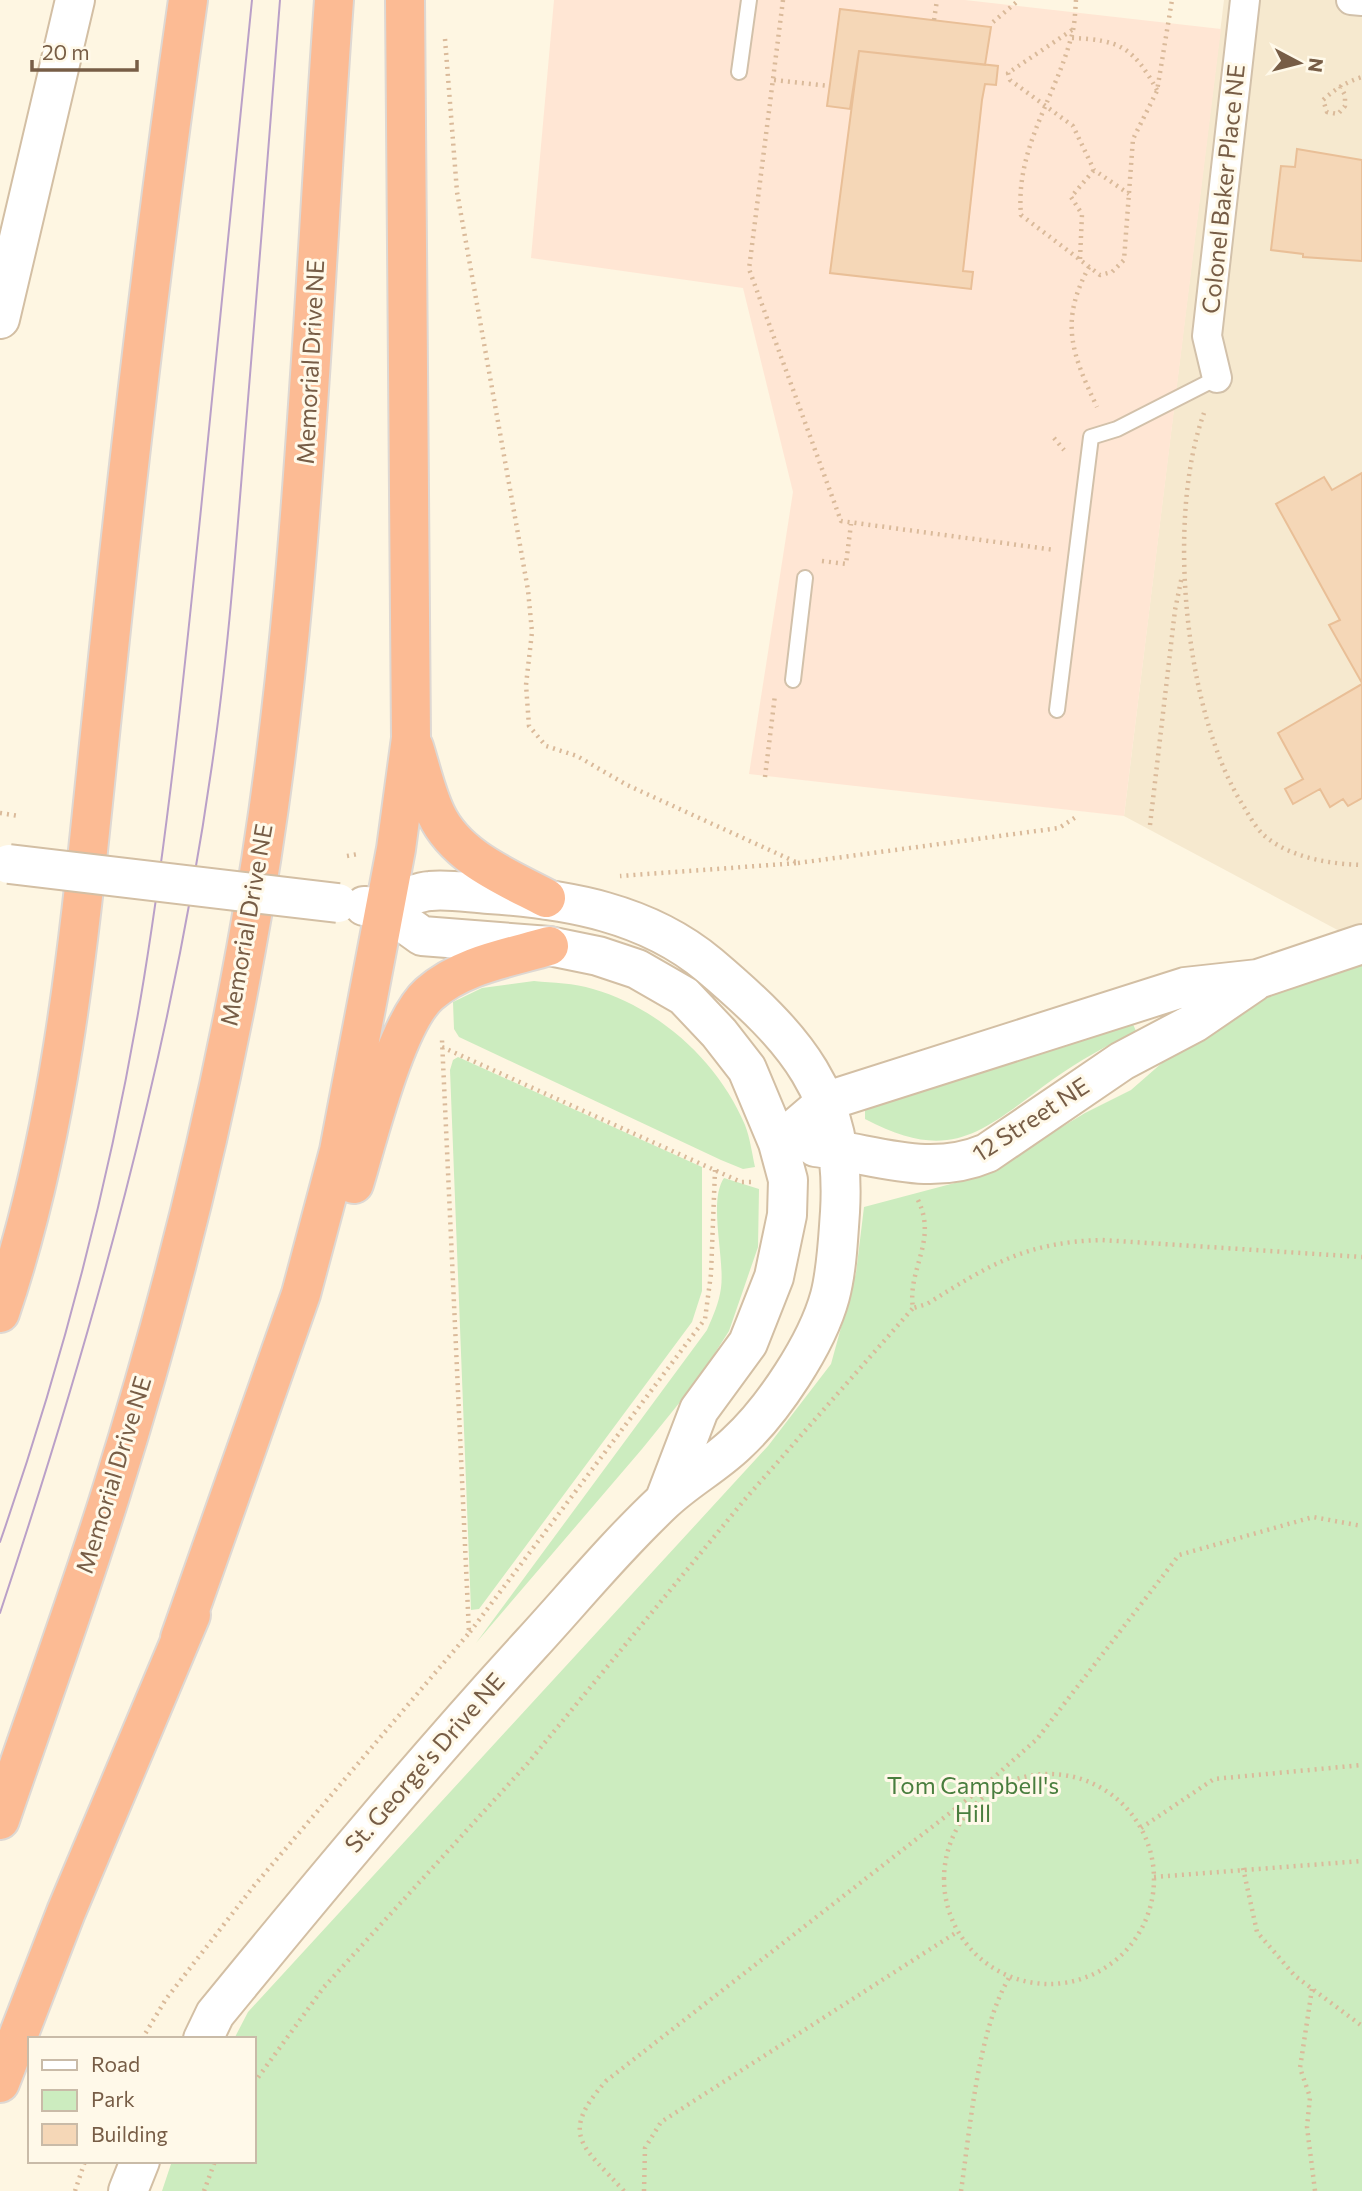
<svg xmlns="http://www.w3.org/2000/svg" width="1362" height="2191" font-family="Commissioner,sans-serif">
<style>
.residential{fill:#f6e9cf}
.commercial{fill:#ffe6d4}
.green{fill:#ccecbf}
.building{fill:#f5d7b7;stroke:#e9bf97;stroke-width:2}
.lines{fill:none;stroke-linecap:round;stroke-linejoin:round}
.lane-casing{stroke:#d2c1aa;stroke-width:18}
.street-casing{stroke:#d2c1aa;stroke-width:32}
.secondary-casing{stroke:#d3bfa4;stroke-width:42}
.highway-casing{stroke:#ded8d3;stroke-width:42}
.path{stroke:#daba9a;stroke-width:4.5;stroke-dasharray:2 5;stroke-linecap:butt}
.lane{stroke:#fff;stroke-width:14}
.street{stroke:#fff;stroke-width:28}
.secondary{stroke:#fff;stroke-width:38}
.highway{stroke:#fcbb94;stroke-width:38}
.tram{stroke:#baa0c8;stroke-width:2}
.secondary-bridge-casing{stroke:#d3bfa4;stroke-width:42;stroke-linecap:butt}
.secondary-bridge{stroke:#fff;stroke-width:38}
.labels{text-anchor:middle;stroke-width:6;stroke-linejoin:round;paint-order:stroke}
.street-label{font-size:24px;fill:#775d46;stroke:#fff9e9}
.park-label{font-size:24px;fill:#497e3e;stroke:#fff9e9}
</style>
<rect width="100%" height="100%" fill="#fef6e2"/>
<!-- residential -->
<path class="residential" d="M1224,0H1362V943L1124,816Z"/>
<!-- commercial -->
<path class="commercial" d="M554,0H965L1221,29L1124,816L749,774L793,492L743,288L531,258Z"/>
<!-- green -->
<path class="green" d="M1362,944V2191H162L172,2161H254V2039H234L248,2012L768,1446L831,1364L856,1273L864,1207L981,1176L1085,1113L1131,1090L1258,979Z
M534,981C553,983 574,983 593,989C659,1008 718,1061 745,1125C750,1138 752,1153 755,1167L743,1169L721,1160L459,1037L454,1029L453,1002L482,988Z
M1132,1022L1136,1031C1107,1045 1079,1061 1052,1080C982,1131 952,1165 865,1119V1109Z
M458,1057L702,1167V1291L692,1322L479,1609L471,1610L450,1070L453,1060Z
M724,1178L759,1189L758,1247L729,1331L697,1381L642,1449L476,1643L707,1330C713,1316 719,1303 721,1288C725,1259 708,1201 724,1178Z"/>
<!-- building -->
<path class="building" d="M840,9L991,27L985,65L859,51L850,109L827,106Z
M859,51L998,66L996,85L985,84L982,100L963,271L973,272L971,289L830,273Z
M1297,149L1362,160V261L1303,257V254L1271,250L1281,166L1295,167Z
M1362,473V683L1329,625L1340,620L1276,504L1324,477L1332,490Z
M1362,684V798L1348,806L1343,799L1330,807L1320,789L1293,804L1285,789L1303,779L1278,733Z"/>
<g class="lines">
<!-- lane casing -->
<g class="lane-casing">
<path id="lane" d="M739,72L749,0
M793,680L805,578
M1057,710L1091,437L1117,429L1217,378"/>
</g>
<!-- street casing -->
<g class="street-casing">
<path id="street" d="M1351,0L1362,1
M1217,378L1207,336L1245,0"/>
</g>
<!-- secondary casing -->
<g class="secondary-casing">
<path id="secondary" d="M0,319L75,0
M364,906L383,908L422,936L549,946L598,956L637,969L684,996L719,1033L747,1069L778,1143L788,1180L787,1215L774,1277L748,1343L699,1410L665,1499
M778,1143L827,1101L1185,987L1258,979L1362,944
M815,1147C876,1154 928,1178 987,1153L1122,1061L1194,1023L1254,982
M203,2039L215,2014C318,1888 422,1763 532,1643C575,1596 617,1545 664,1501C686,1480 714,1465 736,1444C773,1410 817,1344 830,1296C837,1269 838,1239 840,1212C847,1093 795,1038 709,965C647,913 567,899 489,894C470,893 449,889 430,891C415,892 397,902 383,908
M128,2191L140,2161"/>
</g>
<!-- highway casing -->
<g class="highway-casing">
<path id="highway" d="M414,747C421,769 426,793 436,814C456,857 506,877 546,898
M354,1184C368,1138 396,1023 429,994C462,965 508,958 549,946
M0,1313C67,1115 82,903 104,696C128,464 155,231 188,0
M180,1638L301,1294L339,1151L396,849L411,738L405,0
M0,1820C37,1711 77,1602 111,1493C167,1315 213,1132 246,949C304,636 311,317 334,0
M0,2083L66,1912L191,1615"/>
</g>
<!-- path -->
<path class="path" d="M783,0L749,269L841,521L1055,550
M1076,0C1075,12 1075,26 1071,38C1055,98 1015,149 1021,215L1100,275L1112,272L1124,260L1133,139L1157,91L1172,0
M934,20L937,0
M993,22L1019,0
M1072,30L1008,73L1010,80L1073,126L1094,170L1129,194
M1072,38C1120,40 1133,47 1157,90
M445,39L457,192L528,590L532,632L526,685L529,726L546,746L577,756L627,785L798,863L620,876
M774,80L830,86
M1340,86L1345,95V106L1338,114L1327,112L1323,100C1335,89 1346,82 1362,77
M1080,259L1082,214L1071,197L1094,170
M1089,267C1059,322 1072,354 1097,407
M1204,413C1166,517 1184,713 1244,807C1250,817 1257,830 1266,837C1292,858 1330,864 1362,865
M1054,438L1064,450
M822,561L846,564L851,524
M765,777L775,695
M0,813L19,816
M1150,825L1175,610L1182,576
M347,856L358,854
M798,863L1059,828L1076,817
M442,1047L741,1182H752
M918,1200C938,1241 907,1269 913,1308L927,1304C989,1265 1026,1242 1102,1240L1362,1257
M470,1632L705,1319L711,1274L715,1170
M944 1879a105 105 0 1 1 210 0a105 105 0 1 1-210 0Z
M1141,1828L1214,1779L1362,1765
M1243,1868L1257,1932L1295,1976L1362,2026
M1154,1877L1362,1861
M1312,1989L1300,2068L1310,2097L1307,2127L1315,2191
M142,2039L166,1999L253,1887L469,1633L442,1040
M254,2083L324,1987L528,1763L746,1498L913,1308
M75,2191L85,2161
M204,2191L215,2161
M624,2191C583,2146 558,2135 606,2081L982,1788L1037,1739L1179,1555L1313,1517L1362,1526
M644,2191L645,2148L661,2122L957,1932
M961,2191C970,2129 978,2030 1009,1978"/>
<!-- lane -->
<use href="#lane" class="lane"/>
<!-- street -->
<use href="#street" class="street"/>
<!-- secondary -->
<use href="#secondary" class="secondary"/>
<!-- highway -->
<use href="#highway" class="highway"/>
<!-- tram -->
<path class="tram" d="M0,1542C63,1361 113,1168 144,978C169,823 185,666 201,509C218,340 235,170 252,0
M0,1613C92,1336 171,1054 212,765C228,656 236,546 245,436C257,291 269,145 280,0"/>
<!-- secondary-bridge casing -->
<g class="secondary-bridge-casing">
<path id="secondary-bridge" d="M9,864L338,903"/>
</g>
<!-- secondary-bridge -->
<use href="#secondary-bridge" class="secondary-bridge"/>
</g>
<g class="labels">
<!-- street labels -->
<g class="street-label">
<text transform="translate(1224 189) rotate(-84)" y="8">Colonel Baker Place NE</text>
<text transform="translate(311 362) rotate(-87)" y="8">Memorial Drive NE</text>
<text transform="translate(247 925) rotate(-80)" y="8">Memorial Drive NE</text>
<text transform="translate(1031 1120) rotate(-33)" y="8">12 Street NE</text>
<text transform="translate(114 1475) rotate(-73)" y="8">Memorial Drive NE</text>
<text transform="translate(425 1763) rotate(-49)" y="8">St. George's Drive NE</text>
</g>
<!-- park labels -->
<g class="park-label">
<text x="973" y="1794">Tom Campbell's<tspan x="973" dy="28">Hill</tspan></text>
</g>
</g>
<!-- legend -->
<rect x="28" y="2037" width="228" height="126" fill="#fff9e9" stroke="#c9bba8" stroke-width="2"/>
<rect x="42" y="2060" width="35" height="10" fill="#ffffff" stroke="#c9bba8" stroke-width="2"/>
<text x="91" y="2072" font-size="21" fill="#775d46">Road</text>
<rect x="42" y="2090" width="35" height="21" fill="#ccecbf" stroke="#c9bba8" stroke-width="2"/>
<text x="91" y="2107" font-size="21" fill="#775d46">Park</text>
<rect x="42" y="2124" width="35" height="21" fill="#f5d7b7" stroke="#c9bba8" stroke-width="2"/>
<text x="91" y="2142" font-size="21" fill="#775d46">Building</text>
<!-- north arrow -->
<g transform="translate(1299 63) rotate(97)" stroke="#fff9e9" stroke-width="5" paint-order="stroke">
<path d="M0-5L12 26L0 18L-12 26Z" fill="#775d46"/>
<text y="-10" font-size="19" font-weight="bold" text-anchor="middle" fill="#775d46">N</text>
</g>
<!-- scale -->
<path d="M32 60v10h105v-10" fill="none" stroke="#775d46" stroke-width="3.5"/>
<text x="42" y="60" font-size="21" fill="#775d46" stroke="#fff9e9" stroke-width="5" paint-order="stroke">20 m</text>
</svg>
